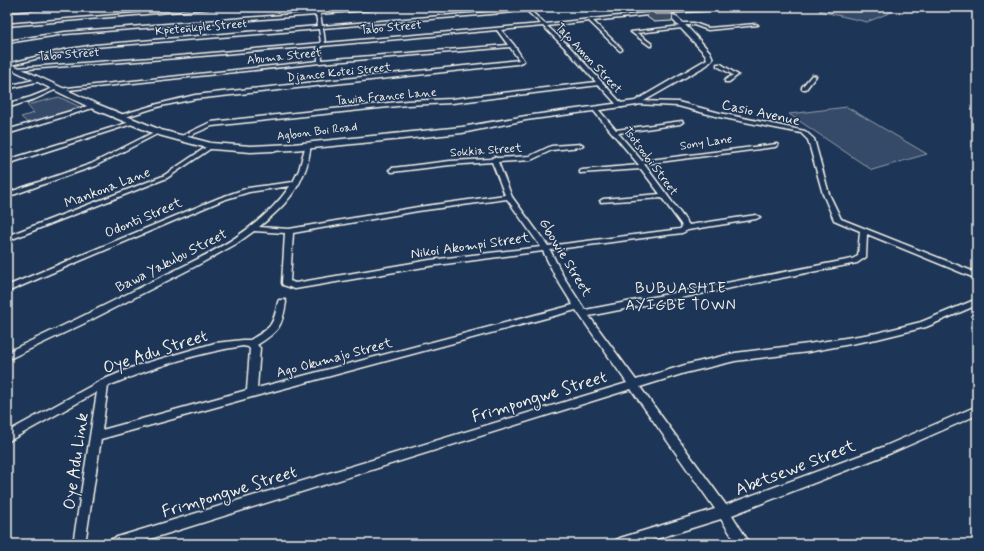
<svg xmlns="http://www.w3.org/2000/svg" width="984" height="551" font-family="Mynerve,sans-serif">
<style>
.green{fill:#354a67;stroke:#949ea8}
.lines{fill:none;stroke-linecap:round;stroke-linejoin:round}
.street-casing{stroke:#f4f1e8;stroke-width:3}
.secondary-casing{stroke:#f4f1e8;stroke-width:3}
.street{fill:#1d3557;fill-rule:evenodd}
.secondary{fill:#1d3557;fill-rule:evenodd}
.wall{fill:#3e4e64;stroke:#f4f1e8}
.building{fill:#485b74;stroke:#f4f1e8}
.labels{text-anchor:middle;stroke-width:3;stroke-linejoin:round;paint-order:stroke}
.far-street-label{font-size:12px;fill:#f4f1e8;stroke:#1d3557}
.street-label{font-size:14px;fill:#f4f1e8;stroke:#1d3557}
.neighbourhood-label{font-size:15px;letter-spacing:1px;fill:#f4f1e8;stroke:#1d3557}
.near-street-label{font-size:17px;fill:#f4f1e8;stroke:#1d3557}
</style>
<rect width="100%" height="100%" fill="#1d3557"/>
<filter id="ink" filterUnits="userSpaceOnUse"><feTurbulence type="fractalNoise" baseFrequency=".025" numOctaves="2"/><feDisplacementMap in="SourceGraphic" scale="8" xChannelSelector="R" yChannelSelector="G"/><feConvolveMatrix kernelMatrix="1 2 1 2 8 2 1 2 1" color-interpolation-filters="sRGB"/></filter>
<g filter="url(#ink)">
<!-- green -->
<path class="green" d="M829,7H875L894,11L867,22L819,11Z
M59,97L82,108L29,124L21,117L34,113L27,105Z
M847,107L927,154L872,170L789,114Z"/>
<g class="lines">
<!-- street casing -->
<g class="street-casing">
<path id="street" d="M46,7H63L7,12V10Z
M212,7H227L7,26V24Z
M386,7H402L320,14L322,26L525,9L527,8L529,9L567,7L531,11L545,24L666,11L770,7L666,13L593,21L622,49V50L620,51L589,21L547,26L568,45L623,105V107H619L599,85L452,103L407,105L212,126L180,140L175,139L211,122L407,101L452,99L596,82L564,47L543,26L501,30L514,45L524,61L517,64L195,99L161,106L119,119L116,117L117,116L158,104L195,95L519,60L510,47L320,63L59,91L57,89L35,99L7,108V104L31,97L56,87H58V89L318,61L317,46L178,58L14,70V68H16L178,56L321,43L319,29L95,47L63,52L7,66V64L63,50L95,45L318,26L316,15L65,34L7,43V41L65,32ZM527,11L541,24L325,43L323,28ZM497,30L508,45L322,60L321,46Z
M679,23H694L708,28L756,24L758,25L708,30L694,25H678Z
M681,26L682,28L637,33L652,44V46H650L631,32Z
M717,64H721L738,75L729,82H725V80L733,75L717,66Z
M812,75L816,76L806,89H802V87Z
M38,79H40V81L7,89V86Z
M637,101L678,102L720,113L805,131L814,139L829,194L841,219L977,273V279L867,234L866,257L857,263L589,316L636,380L685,365L735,353L808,344L877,333L921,322L977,299V305L926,327L877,339L808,352L735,361L685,373L640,387L726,505L883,447L977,406V415L891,453L732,515L750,544H737L721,519L640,544H614L616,540L620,538L715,509L631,389L134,544H108L110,540L114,538L627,383L576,310L252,397L101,439L85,544H73L97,392L7,442V432L100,381L136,366L215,343L243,340H250C271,328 273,326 278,302L279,300H285L286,302C282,327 279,331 257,345L260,348L257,388L573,305L555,276L543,251L430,266L295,289L283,285L282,283L285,233L254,231L236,244L196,266L83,324L7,360V352C55,330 102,307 149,283C200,258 256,235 290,186L249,192L223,200L7,292V286L219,198L248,188L293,182L299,170L306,144H310L311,145C309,155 308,166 303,175C295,196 276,213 259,227L289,229L418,207L505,195L492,162L450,165L392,172L389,170L392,168L450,161L491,159L494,157L497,158L530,156L551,146L582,144L583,145L580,147L552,150L531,160L498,162L512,197L548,246L680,229L682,227L681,224L662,198L601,202L600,201L603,199L660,194L641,169L580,173V171L582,170L639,165L593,110V108H597L616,130L682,121L683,122L680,124L618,133L642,161L777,144L778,145L775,147L644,164L689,225L756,215L760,217L756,219L688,230L682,233L550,250L563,276L585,310L852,259L858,256L860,231L834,220L823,194L808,140L801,133L719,117L678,106L635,104V102ZM507,199L541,247L430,260L295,283L290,281L293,233L418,211ZM243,346L248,347L250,349L247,390L102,430L108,386C151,368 196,353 243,346Z
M94,104L97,106L96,107L7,134V130Z
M130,122L135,123L7,164V160Z
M156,131L161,132L95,166L7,197V193L91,164Z
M211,144L213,145V147L167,178L7,241V236L163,176Z"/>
</g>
<!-- secondary casing -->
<g class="secondary-casing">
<path id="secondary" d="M656,7C673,7 698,39 710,52L713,59L707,65L637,105L526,120L462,133L293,150L251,152L211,149L155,134L91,108L7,67V62L9,63L97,104L161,130L211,143L251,146L293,144L462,127L526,116L635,101L707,59L705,54L671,18Z"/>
</g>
<!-- street -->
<use href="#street" class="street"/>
<!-- secondary -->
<use href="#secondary" class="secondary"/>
</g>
<!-- wall -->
<path class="wall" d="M649,9L673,14L672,21L654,22L647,17Z"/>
<!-- building -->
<path class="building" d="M665,7L673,14H655L649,9Z"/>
</g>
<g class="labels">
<!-- far-street labels -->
<g class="far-street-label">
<text transform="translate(201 27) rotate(-5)" y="4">Kpetenkple Street</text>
<text transform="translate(391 27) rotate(-5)" y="4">Tabo Street</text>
<text transform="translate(69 54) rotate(-4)" y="4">Tabo Street</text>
<text transform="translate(284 56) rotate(-6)" y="4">Abuma Street</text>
<text transform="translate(589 58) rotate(47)" y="4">Tafo Amon Street</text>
<text transform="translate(339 72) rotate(-6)" y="4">Djance Kotei Street</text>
<text transform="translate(386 96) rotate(-5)" y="4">Tawia France Lane</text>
<text transform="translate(317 131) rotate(-7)" y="4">Agbon Boi Road</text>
<text transform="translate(706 142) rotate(-8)" y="4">Sony Lane</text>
<text transform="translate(486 150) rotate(-4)" y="4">Sokkia Street</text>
<text transform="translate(651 161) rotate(53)" y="4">Tsotsoobi Street</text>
</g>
<!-- street labels -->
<g class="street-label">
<text transform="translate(761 112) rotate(12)" y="5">Casio Avenue</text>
<text transform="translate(107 187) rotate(-21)" y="5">Mankona Lane</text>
<text transform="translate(143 217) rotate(-23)" y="5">Odonti Street</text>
<text transform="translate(470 245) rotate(-8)" y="5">Nikoi Akompi Street</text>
<text transform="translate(566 257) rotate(59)" y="5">Gbowie Street</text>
<text transform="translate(171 260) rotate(-27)" y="5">Bawa Yakubu Street</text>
<text transform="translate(334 357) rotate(-15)" y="5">Ago Okumajo Street</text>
</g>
<!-- neighbourhood labels -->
<g class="neighbourhood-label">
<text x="681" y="293">BUBUASHIE<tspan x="681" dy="17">AYIGBE TOWN</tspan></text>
</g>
<!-- near-street labels -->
<g class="near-street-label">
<text transform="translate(155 351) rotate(-18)" y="6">Oye Adu Street</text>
<text transform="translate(539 396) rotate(-17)" y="6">Frimpongwe Street</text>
<text transform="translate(75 461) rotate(-82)" y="6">Oye Adu Link</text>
<text transform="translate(795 467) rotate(-21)" y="6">Abetsewe Street</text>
<text transform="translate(229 491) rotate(-17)" y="6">Frimpongwe Street</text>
</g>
</g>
<!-- margin -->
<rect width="984" height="551" fill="none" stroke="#1d3557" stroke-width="24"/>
<rect x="12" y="12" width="960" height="527" fill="none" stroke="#f4f1e8" stroke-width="1.5" filter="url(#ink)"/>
</svg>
